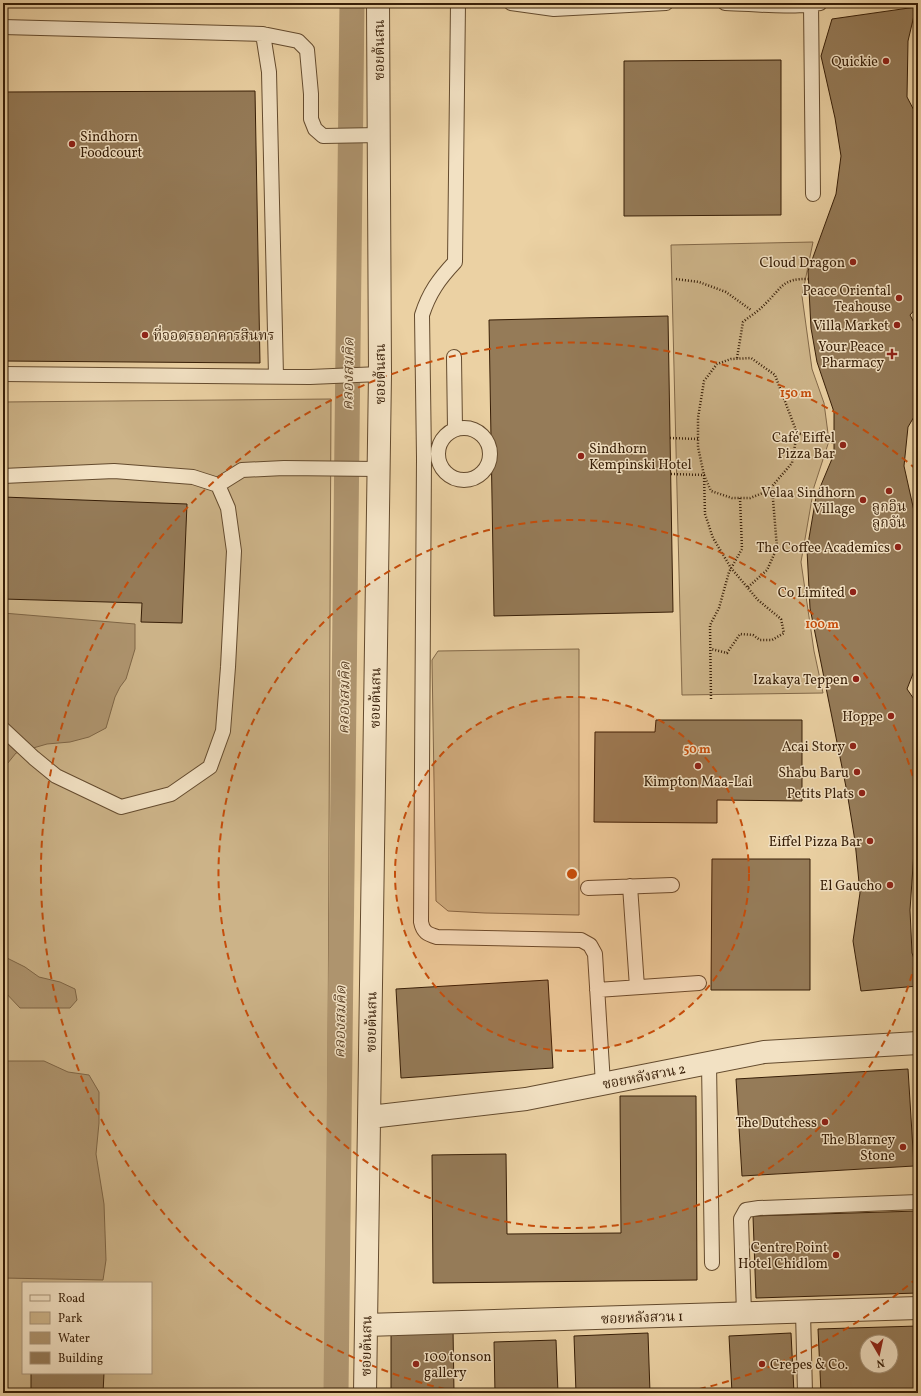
<svg xmlns="http://www.w3.org/2000/svg" width="921" height="1396" font-family="Vollkorn,'Noto Serif Thai',serif">
<style>
.green{fill:#ccb388;stroke:#826848;fill-rule:evenodd}
.water{fill:#ae946e;stroke:#7e6545}
.lines{fill:none;stroke-linecap:round;stroke-linejoin:round}
.canal{stroke:#ae946e;stroke-width:25}
.building{fill:#957b58;stroke:#371e07;fill-rule:evenodd}
.lane-casing{stroke:#644b2e;stroke-width:16}
.street-casing{stroke:#644b2e;stroke-width:24}
.path{stroke:#371e07;stroke-width:2.5;stroke-dasharray:1 2;stroke-linecap:butt}
.lane{stroke:#f2e1c3;stroke-width:14}
.street{stroke:#f2e1c3;stroke-width:22}
.ring{fill:none;stroke:#c54d0b;stroke-width:2;stroke-dasharray:7 5}
.poi-dot{fill:#8f2418;stroke:#f2e1c3;stroke-width:1.5}
.labels{text-anchor:middle;stroke-width:3;stroke-linejoin:round;paint-order:stroke}
.street-label{font-size:14px;fill:#371e07;stroke:#f2e1c3}
.poi-label{font-size:14px;fill:#371e07;stroke:#f2e1c3;text-anchor:end}
.water-label{font-size:15px;font-style:italic;fill:#61472b;stroke:#f2e1c3}
.centre{fill:#c54d0b;stroke:#f2e1c3;stroke-width:2}
.ring-label{font-size:12px;text-anchor:middle;font-weight:bold;fill:#c54d0b;stroke:#f2e1c3;stroke-width:3;stroke-linejoin:round;paint-order:stroke}
</style>
<rect width="100%" height="100%" fill="#ebd1a3"/>
<filter id="stains"><feTurbulence type="fractalNoise" baseFrequency=".005" numOctaves="4"/><feColorMatrix values="0 0 0 0 .2 0 0 0 0 .09 0 0 0 0 .02 0 0 0 .5 -.17"/></filter>
<radialGradient id="worn" r=".72"><stop offset=".6" stop-color="#630" stop-opacity="0"/><stop offset="1" stop-color="#630" stop-opacity=".3"/></radialGradient>
<!-- green -->
<path class="green" d="M813,242L802,296L812,369L824,403L829,441L814,487L801,562L814,651L823,693L682,695L671,245Z
M331,399L328,1066L329,1393H3V402ZM23,1283H151V1373H23Z
M579,649V915L485,913L448,911L436,901L432,660L438,651Z"/>
<!-- water -->
<path class="water" d="M3,613L135,624V649L126,679L120,687L115,697L106,728L89,737L70,742L47,744L16,753L3,769Z
M3,956L25,967L39,977L60,982L75,989L77,1000L70,1008H20L3,990Z
M3,1061H44L68,1072L89,1075L99,1092V1123L96,1154L104,1204L106,1260L103,1280L3,1278Z"/>
<g class="lines">
<!-- canal -->
<path class="canal" d="M336,1393L352,3"/>
</g>
<!-- building -->
<path class="building" d="M916,7L908,41L907,97L918,118V231L915,237L918,244V306L910,315L918,330V410L908,427L904,466L918,529V661L907,689L918,705V803L917,807L910,910L912,953L918,970V986L861,991L853,941L860,893L855,841L847,792L810,608L807,550L816,497L834,454V412L817,362L811,328L808,271L836,194L841,156L835,118L821,56L832,19Z
M781,60V215L624,216V61Z
M255,91L260,363L3,361V92Z
M668,316L673,612L494,616L489,320Z
M3,497L187,504L182,623L141,622L142,603L3,599Z
M656,720H802V801L717,800V823L594,822L595,732H655Z
M712,859H810V990H711Z
M548,980L553,1068L401,1078L396,989Z
M908,1069L914,1166L742,1176L736,1079Z
M620,1096H696L697,1280L433,1283L432,1155L506,1154L507,1234L621,1233Z
M918,1211V1293L756,1298L753,1216Z
M918,1326V1393H821L818,1329ZM867,1342H891V1366H867Z
M391,1329H453L454,1393H391Z
M648,1333L650,1393H576L574,1336Z
M791,1333L794,1393H732L729,1336Z
M556,1340L558,1393H495L494,1342Z
M31,1373H104L103,1393H31Z"/>
<g class="lines">
<!-- lane casing -->
<g class="lane-casing">
<path id="lane" d="M458,3L455,262C439,279 429,293 422,315L424,458L421,922C423,932 427,934 437,937L581,940L590,945L595,954L603,1084
M511,3L554,9L666,3
M725,3C757,4 789,8 820,3
M811,4L813,194
M3,27L263,34L269,72L276,376
M263,34L298,41L307,50L311,94V119L315,129L323,136L379,135
M454,357L455,429
M3,374L310,377L380,374
M438 454a26 26 0 1 1 52 0a26 26 0 1 1-52 0Z
M3,476L114,471L193,477L218,485L228,508L234,551L228,667L223,731L210,767L171,794L121,807L56,776L34,758L3,729
M218,485L242,470L284,468L378,469
M630,886L637,987
M588,888L672,885
M597,990L699,983
M709,1063L712,1263
M803,1312L805,1393
M744,1314L741,1219L746,1210L759,1208L918,1202"/>
</g>
<!-- street casing -->
<g class="street-casing">
<path id="street" d="M370,1117L526,1099L764,1052L918,1043
M366,1325L918,1308
M365,1393L380,374L378,3"/>
</g>
<!-- path -->
<path class="path" d="M676,279L699,282L726,292L751,310
M737,358L743,322C750,316 759,311 765,304C782,288 782,278 809,279
M797,433L775,375L751,358L731,359L717,364L704,381L698,418V447L704,475L711,491L732,498H750L768,491L792,463L797,433L834,443
M670,438L698,439
M671,474L704,475L705,514L713,538L731,568L758,600L781,619L784,633L772,640H760L753,635L740,634L727,653L711,649
M748,587L767,570L777,548L772,487
M711,699L710,625L719,608L729,572L742,549L740,498"/>
<!-- lane -->
<use href="#lane" class="lane"/>
<!-- street -->
<use href="#street" class="street"/>
</g>
<!-- distance rings -->
<circle cx="572" cy="874" r="177" fill="#c54d0b" fill-opacity=".12"/>
<g class="ring">
<circle cx="572" cy="874" r="177"/>
<path d="M918 951A354 354 0 1 1 918 797"/>
<path d="M917 1278A531 531 0 0 1 687 1392M457 1392A531 531 0 1 1 917 470"/>
</g>
<!-- markers -->
<g class="poi-dot">
<circle cx="886" cy="61" r="4"/>
<circle cx="72" cy="144" r="4"/>
<circle cx="853" cy="262" r="4"/>
<circle cx="899" cy="298" r="4"/>
<circle cx="897" cy="325" r="4"/>
<circle cx="145" cy="335" r="4"/>
<path d="M890 348h4v4h4v4h-4v4h-4v-4h-4v-4h4z"/>
<circle cx="843" cy="445" r="4"/>
<circle cx="581" cy="456" r="4"/>
<circle cx="889" cy="491" r="4"/>
<circle cx="863" cy="500" r="4"/>
<circle cx="898" cy="547" r="4"/>
<circle cx="853" cy="592" r="4"/>
<circle cx="856" cy="679" r="4"/>
<circle cx="891" cy="716" r="4"/>
<circle cx="853" cy="746" r="4"/>
<circle cx="698" cy="766" r="4"/>
<circle cx="857" cy="772" r="4"/>
<circle cx="862" cy="793" r="4"/>
<circle cx="870" cy="841" r="4"/>
<circle cx="890" cy="885" r="4"/>
<circle cx="825" cy="1122" r="4"/>
<circle cx="903" cy="1147" r="4"/>
<circle cx="836" cy="1255" r="4"/>
<circle cx="416" cy="1364" r="4"/>
<circle cx="762" cy="1364" r="4"/>
</g>
<g class="labels">
<!-- street labels -->
<g class="street-label">
<text transform="translate(379 50) rotate(-90)" y="5">ซอยต้นสน</text>
<text transform="translate(380 374) rotate(-90)" y="5">ซอยต้นสน</text>
<text transform="translate(375 698) rotate(-89)" y="5">ซอยต้นสน</text>
<text transform="translate(371 1022) rotate(-89)" y="5">ซอยต้นสน</text>
<text transform="translate(644 1076) rotate(-11)" y="5">ซอยหลังสวน 2</text>
<text transform="translate(642 1317) rotate(-2)" y="5">ซอยหลังสวน 1</text>
<text transform="translate(366 1346) rotate(-89)" y="5">ซอยต้นสน</text>
</g>
<!-- poi labels -->
<g class="poi-label">
<text x="878" y="66">Quickie</text>
<text x="80" y="141" text-anchor="start">Sindhorn<tspan x="80" dy="16">Foodcourt</tspan></text>
<text x="845" y="267">Cloud Dragon</text>
<text x="891" y="295">Peace Oriental<tspan x="891" dy="16">Teahouse</tspan></text>
<text x="889" y="330">Villa Market</text>
<text x="153" y="340" text-anchor="start">ที่จอดรถอาคารสินทร</text>
<text x="884" y="351">Your Peace<tspan x="884" dy="16">Pharmacy</tspan></text>
<text x="835" y="442">Café Eiffel<tspan x="835" dy="16">Pizza Bar</tspan></text>
<text x="589" y="453" text-anchor="start">Sindhorn<tspan x="589" dy="16">Kempinski Hotel</tspan></text>
<text x="855" y="497">Velaa Sindhorn<tspan x="855" dy="16">Village</tspan></text>
<text x="889" y="511" text-anchor="middle">ลูกอิน<tspan x="889" dy="16">ลูกจัน</tspan></text>
<text x="890" y="552">The Coffee Academics</text>
<text x="845" y="597">Co Limited</text>
<text x="848" y="684">Izakaya Teppen</text>
<text x="883" y="721">Hoppe</text>
<text x="845" y="751">Acai Story</text>
<text x="849" y="777">Shabu Baru</text>
<text x="698" y="786" text-anchor="middle">Kimpton Maa-Lai</text>
<text x="854" y="798">Petits Plats</text>
<text x="862" y="846">Eiffel Pizza Bar</text>
<text x="882" y="890">El Gaucho</text>
<text x="817" y="1127">The Dutchess</text>
<text x="895" y="1144">The Blarney<tspan x="895" dy="16">Stone</tspan></text>
<text x="828" y="1252">Centre Point<tspan x="828" dy="16">Hotel Chidlom</tspan></text>
<text x="424" y="1361" text-anchor="start">100 tonson<tspan x="424" dy="16">gallery</tspan></text>
<text x="770" y="1369" text-anchor="start">Crepes &amp; Co.</text>
</g>
<!-- water labels -->
<g class="water-label">
<text transform="translate(348 374) rotate(-89)" y="5">คลองสมคิด</text>
<text transform="translate(344 698) rotate(-89)" y="5">คลองสมคิด</text>
<text transform="translate(340 1022) rotate(-89)" y="5">คลองสมคิด</text>
</g>
</g>
<circle cx="572" cy="874" r="6" class="centre"/>
<g class="ring-label">
<text x="796" y="397">150 m</text>
<text x="822" y="628">100 m</text>
<text x="697" y="753">50 m</text>
</g>
<!-- margin -->
<rect width="921" height="1396" fill="none" stroke="#ebd1a3" stroke-width="16"/>
<rect x="4" y="4" width="913" height="1388" fill="none" stroke="#371e07" stroke-width="2"/>
<rect x="8" y="8" width="905" height="1380" fill="none" stroke="#371e07"/>
<!-- legend -->
<rect x="22" y="1282" width="130" height="92" fill="#f2e1c3" stroke="#a79378"/>
<rect x="30" y="1295" width="20" height="6" fill="#f2e1c3" stroke="#a79378"/>
<text x="58" y="1302" font-size="12" fill="#371e07">Road</text>
<rect x="30" y="1312" width="20" height="12" fill="#ccb388" stroke="#a79378"/>
<text x="58" y="1322" font-size="12" fill="#371e07">Park</text>
<rect x="30" y="1332" width="20" height="12" fill="#ae946e" stroke="#a79378"/>
<text x="58" y="1342" font-size="12" fill="#371e07">Water</text>
<rect x="30" y="1352" width="20" height="12" fill="#957b58" stroke="#a79378"/>
<text x="58" y="1362" font-size="12" fill="#371e07">Building</text>
<!-- north arrow -->
<g transform="translate(879 1354) rotate(171)"><circle r="19" fill="#f2e1c3" stroke="#a79378"/>
<path d="M0-3L7 15L0 10L-7 15Z" fill="#8f2418"/>
<text y="-6" font-size="11" font-weight="bold" text-anchor="middle" fill="#371e07">N</text>
</g>
<rect width="100%" height="100%" filter="url(#stains)"/>
<rect width="100%" height="100%" fill="url(#worn)"/>
</svg>
